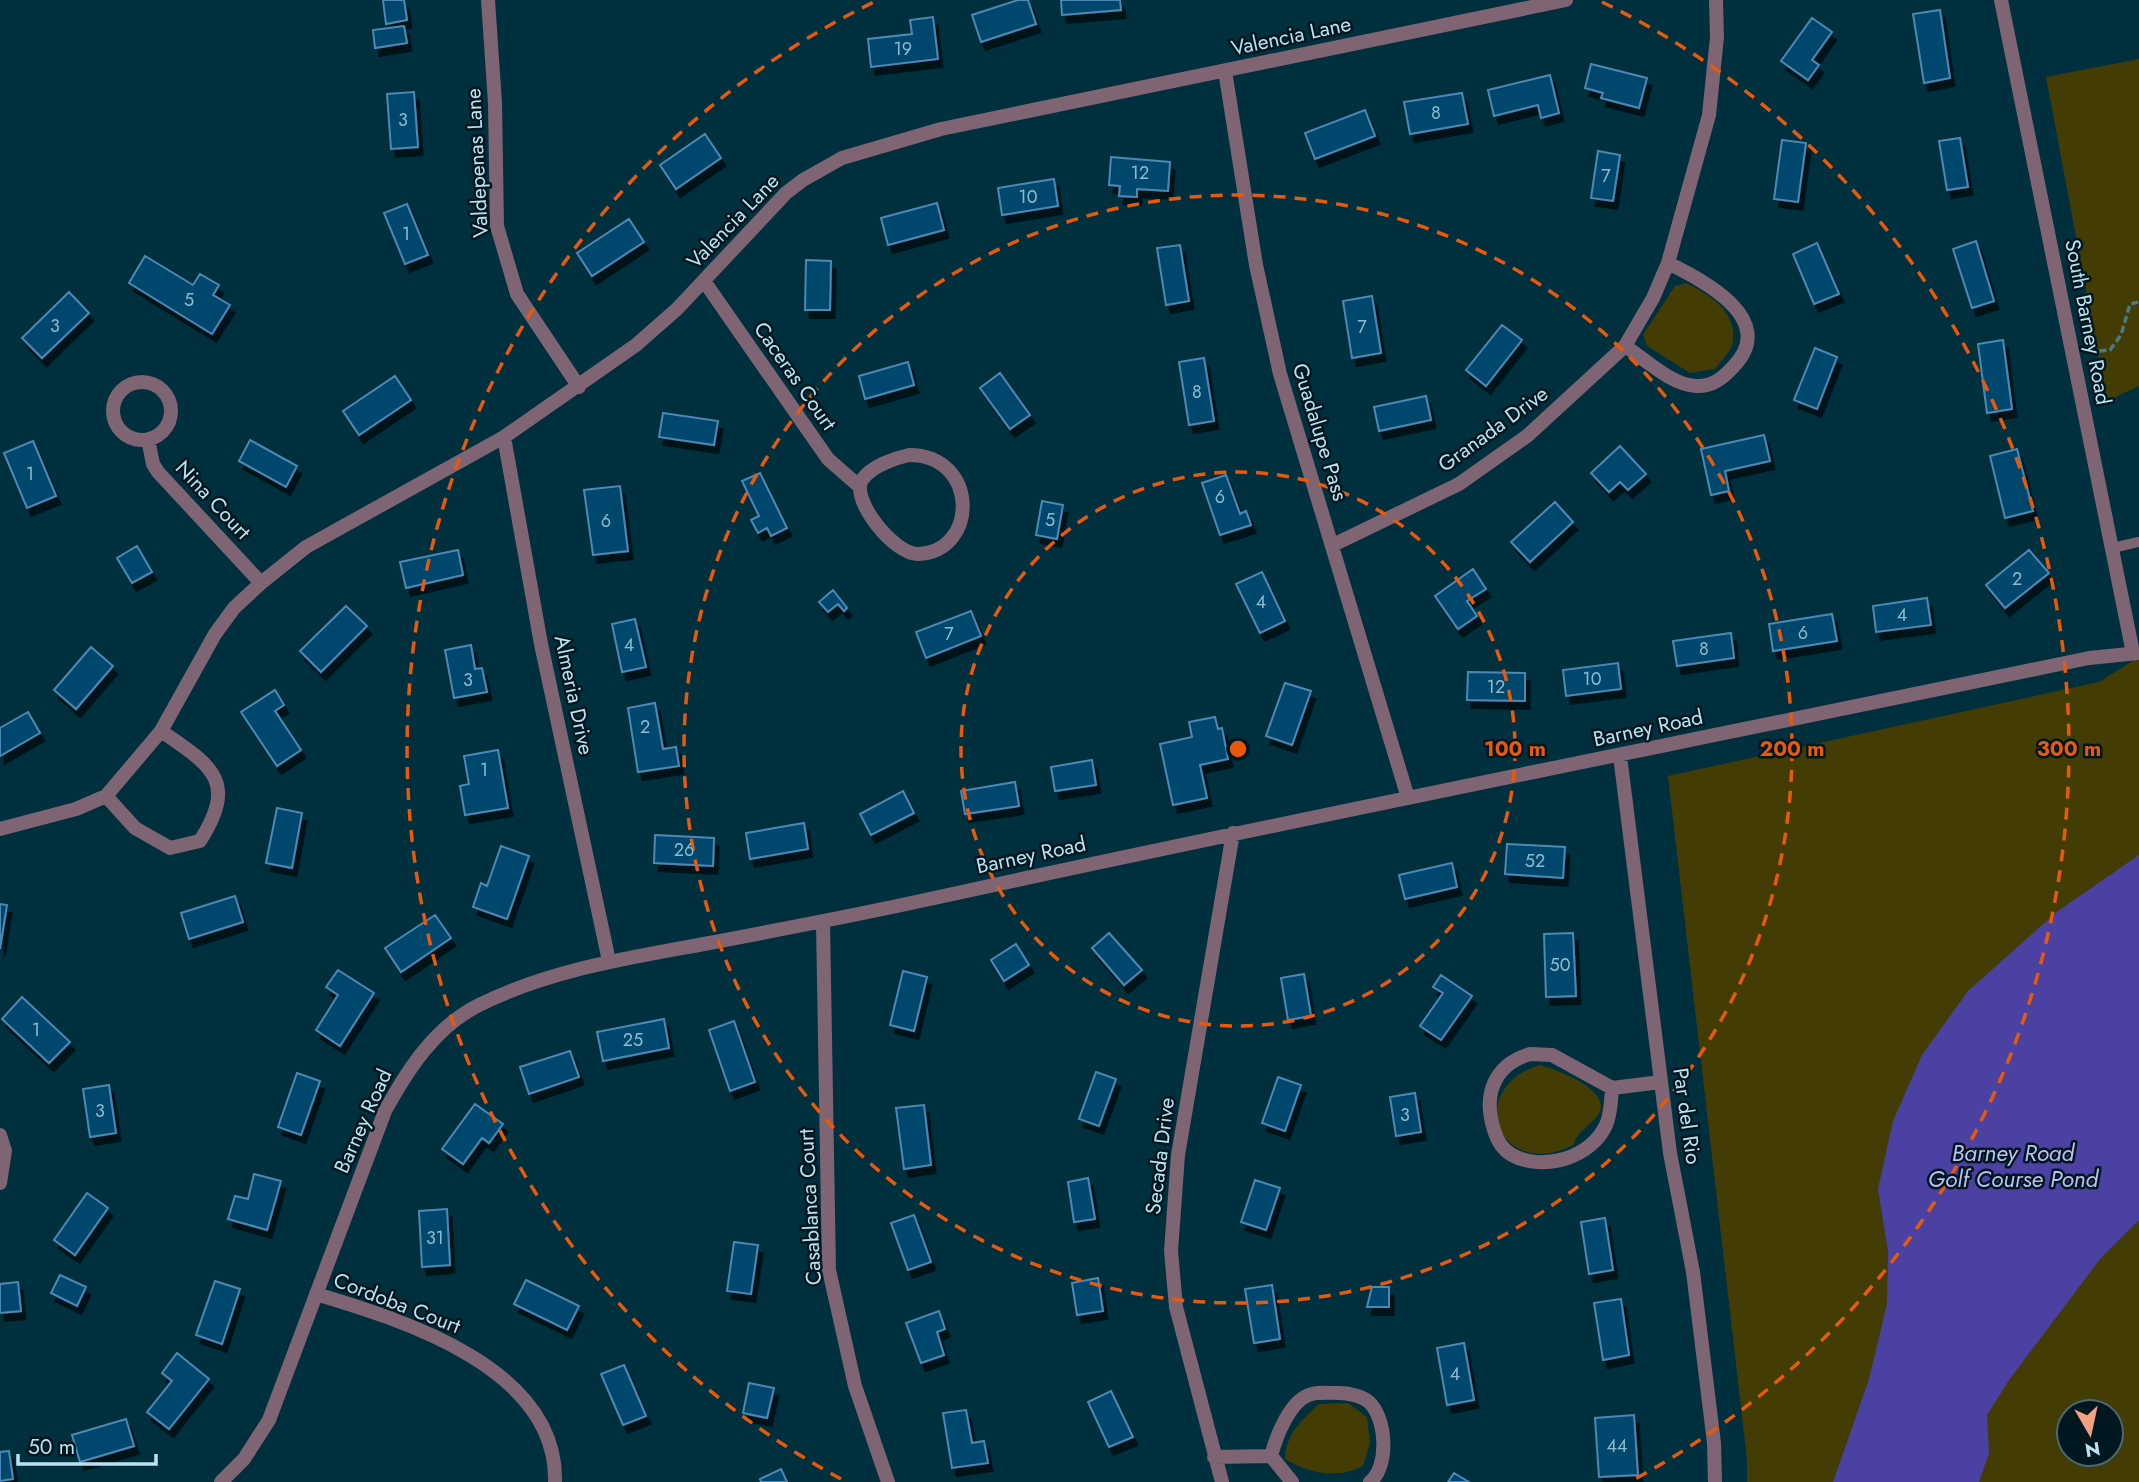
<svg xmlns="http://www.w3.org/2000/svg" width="2139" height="1482" font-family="Jost,sans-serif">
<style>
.green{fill:#433d05;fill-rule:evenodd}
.water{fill:#4a41a2}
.building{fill:#00466d;stroke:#4d88b4;stroke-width:2;filter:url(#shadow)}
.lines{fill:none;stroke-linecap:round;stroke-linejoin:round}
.path{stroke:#4c7987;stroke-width:3.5;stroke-dasharray:7 3.5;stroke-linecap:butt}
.lane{stroke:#7f6474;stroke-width:10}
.street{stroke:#7f6474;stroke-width:14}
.ring{fill:none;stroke:#e8590c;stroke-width:3.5;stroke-dasharray:12 9}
.labels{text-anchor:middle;stroke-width:5;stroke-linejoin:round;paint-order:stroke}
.number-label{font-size:18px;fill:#8cbbcf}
.street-label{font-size:21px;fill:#bae2f0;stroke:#00171f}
.water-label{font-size:23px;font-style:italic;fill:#bcbff2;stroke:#00171f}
.centre{fill:#e8590c;stroke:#00171f;stroke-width:3.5}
.ring-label{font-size:21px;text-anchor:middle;font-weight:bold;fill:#e8590c;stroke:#00171f;stroke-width:5;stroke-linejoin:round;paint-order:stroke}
</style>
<defs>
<filter id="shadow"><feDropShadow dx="4.5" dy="8" stdDeviation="0" flood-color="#0009"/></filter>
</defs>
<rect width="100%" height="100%" fill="#00303e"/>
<!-- green -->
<path class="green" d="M2139,59V386L2107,401L2046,77Z
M1686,283C1710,295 1740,313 1732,346C1729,353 1720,362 1715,369L1690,373L1647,346L1643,335L1675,286Z
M2139,657V1482H1747V1459L1668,776L2099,682ZM2069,1412H2111V1454H2069Z
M1539,1065C1556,1069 1615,1091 1598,1115C1589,1127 1579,1129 1574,1144C1504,1184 1460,1092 1539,1065Z
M1348,1403L1367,1417L1370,1443L1363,1466C1337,1479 1310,1474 1285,1459C1285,1435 1303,1419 1319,1404Z"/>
<!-- water -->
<path class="water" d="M2139,855V1220L2100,1259L2009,1380L1987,1415L1989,1453L1979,1482H1833L1869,1379L1887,1304L1888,1252L1878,1189L1893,1121L1922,1055L1968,991L2058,911Z"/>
<!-- building -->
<path class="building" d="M383,0H404L407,20L386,24Z
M1018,0H1028L1036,24L981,42L972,15Z
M1061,0H1120L1121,10L1062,15Z
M1940,10L1950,78L1924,83L1913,14Z
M933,17L938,59L871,67L868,39L912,34L910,20Z
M1812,18L1832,32L1812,60L1819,65L1808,80L1781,61Z
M404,26L407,43L375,48L373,30Z
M1591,64L1647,78L1639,108L1601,98L1603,93L1585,88Z
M1550,75L1559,113L1541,118L1538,105L1494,116L1488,90Z
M414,92L418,147L391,149L387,94Z
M1462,93L1468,124L1410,134L1404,102Z
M1365,110L1375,136L1315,159L1305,133Z
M705,134L721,158L676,189L660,165Z
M1960,138L1968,187L1947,190L1939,141Z
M1782,140L1806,143L1798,202L1774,199Z
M1598,151L1620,155L1613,201L1591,198Z
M1111,157L1170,162L1168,191L1137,189V197L1119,196L1120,186L1109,185Z
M1054,179L1058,206L1002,215L998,188Z
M937,203L944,230L888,245L881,218Z
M407,204L428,255L405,264L384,213Z
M629,219L644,242L592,276L577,253Z
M1976,241L1994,301L1972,308L1953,249Z
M1817,243L1839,294L1814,304L1793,254Z
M1180,245L1189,301L1166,305L1157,248Z
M145,256L193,285L200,274L219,285L213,295L230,305L212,334L129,283Z
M806,260L831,261L830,310H805Z
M69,292L89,313L42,358L22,338Z
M1372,296L1381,353L1352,358L1343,301Z
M1502,325L1522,340L1486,386L1466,370Z
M2003,340L2012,409L1987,413L1978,344Z
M1815,348L1837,357L1817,409L1794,400Z
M1204,358L1214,421L1189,425L1179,362Z
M908,362L914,385L865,399L859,376Z
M1000,373L1030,415L1010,429L980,388Z
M395,376L411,400L359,435L343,411Z
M1426,396L1431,420L1379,431L1374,407Z
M663,413L718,421L714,445L659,437Z
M1764,435L1770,461L1725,471L1729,491L1711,495L1701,449Z
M250,440L297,466L286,487L239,461Z
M33,441L56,496L27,508L4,453Z
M1620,446L1646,474L1628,490L1620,482L1609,492L1591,473Z
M2017,449L2033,511L2005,518L1990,456Z
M760,473L787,528L771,536L767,528L758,533L751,520L759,516L742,481Z
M1226,475L1240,514L1246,511L1251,525L1220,535L1202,483Z
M620,486L628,551L593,555L584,490Z
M1042,501L1063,505L1057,539L1036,535Z
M1555,502L1573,522L1530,562L1511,542Z
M137,546L152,572L132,583L117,558Z
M458,550L463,575L406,588L400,562Z
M2029,550L2049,573L2005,608L1986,585Z
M1473,569L1486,589L1467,601L1477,616L1458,629L1435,596Z
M1262,572L1285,621L1260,633L1236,584Z
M833,590L847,608L844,611L838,604L828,612L819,602Z
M1927,598L1931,625L1876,632L1873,606Z
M346,606L367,626L321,672L300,651Z
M971,611L981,636L926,658L916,632Z
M1832,614L1837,641L1773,651L1769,624Z
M635,619L646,667L622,672L612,624Z
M1731,633L1734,658L1677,666L1673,641Z
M471,645L475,669L482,668L487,692L454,698L445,650Z
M91,647L113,666L76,709L54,690Z
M1618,663L1621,689L1566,696L1563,670Z
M1468,672L1525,673V701L1467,700Z
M1285,683L1311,691L1292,745L1266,736Z
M275,690L284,705L275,711L301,750L277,766L241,712Z
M655,703L663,749L676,747L679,766L638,772L628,708Z
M28,712L40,733L0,756V728Z
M1215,717L1218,729L1222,728L1228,759L1200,765L1207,798L1173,805L1160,744L1192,737L1189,722Z
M498,750L508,808L465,815L460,786L469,784L464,756Z
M1092,760L1096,785L1055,791L1051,767Z
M1015,782L1019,806L965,814L961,791Z
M903,791L914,813L871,835L860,814Z
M277,808L302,813L292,868L266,863Z
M804,823L808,849L750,859L746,833Z
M655,835L714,838L713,866L654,863Z
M1507,844L1565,847L1563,878L1505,874Z
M501,846L529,856L507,919L473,907L481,883L487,886Z
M1452,863L1457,887L1405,899L1399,875Z
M235,896L243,922L189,939L181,913Z
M0,904L7,905L0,949Z
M435,915L451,938L401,972L385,948Z
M1109,933L1142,970L1124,985L1092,948Z
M1573,933L1576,996L1546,997L1544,934Z
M1016,944L1029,965L1004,981L991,960Z
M338,970L374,993L340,1046L316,1030L338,995L326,987Z
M903,971L927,977L914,1031L890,1025Z
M1304,974L1311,1016L1288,1020L1281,978Z
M1441,975L1472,996L1441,1040L1420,1026L1443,993L1433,987Z
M22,997L70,1042L49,1063L2,1019Z
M664,1019L669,1048L603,1061L597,1032Z
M734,1021L755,1082L730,1091L709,1030Z
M570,1051L579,1077L529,1094L520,1067Z
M1096,1072L1116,1079L1099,1126L1079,1119Z
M297,1073L320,1081L301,1135L278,1127Z
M1278,1077L1301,1085L1285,1131L1262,1123Z
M109,1085L116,1133L90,1137L83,1089Z
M1415,1093L1421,1132L1396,1136L1390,1097Z
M475,1104L503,1124L489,1143L482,1138L463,1164L442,1149Z
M924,1105L931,1165L904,1169L896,1108Z
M254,1174L281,1181L267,1230L228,1219L235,1196L248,1199Z
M1088,1178L1095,1219L1074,1222L1068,1182Z
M1255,1180L1280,1188L1266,1230L1241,1222Z
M87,1193L108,1208L75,1255L54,1240Z
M447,1209L450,1265L422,1267L419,1211Z
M914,1215L931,1262L908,1270L891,1223Z
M1605,1218L1613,1270L1589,1274L1581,1222Z
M734,1242L758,1245L751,1294L727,1291Z
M60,1275L86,1287L77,1306L51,1293Z
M1098,1278L1103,1311L1077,1315L1072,1283Z
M526,1280L579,1306L567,1330L514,1304Z
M215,1281L240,1289L222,1344L196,1335Z
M18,1282L21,1311L0,1313V1284Z
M1272,1285L1280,1339L1254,1343L1245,1289Z
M1372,1287H1389V1307H1367Z
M1621,1299L1629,1355L1603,1360L1594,1303Z
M939,1311L945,1329L937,1332L944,1355L921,1363L906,1323Z
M1464,1343L1474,1400L1447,1405L1437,1348Z
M177,1353L209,1379L169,1429L147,1412L172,1381L162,1373Z
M624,1365L646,1416L623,1425L601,1374Z
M749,1383L774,1388L767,1418L743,1413Z
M1111,1391L1133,1437L1109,1447L1088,1402Z
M966,1410L972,1443L984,1441L988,1463L952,1468L943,1413Z
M1634,1415L1638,1475L1599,1477L1595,1418Z
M126,1419L134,1446L80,1462L72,1435Z
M9,1451L13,1479L0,1481V1452Z
M781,1469L787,1482H761L760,1479Z
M1454,1473L1469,1482H1448Z"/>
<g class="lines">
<!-- path -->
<path class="path" d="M2089,352L2110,350L2121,335L2130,304L2139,302"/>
<!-- lane -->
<path class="lane" d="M2112,548L2139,542"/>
<!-- street -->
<path class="street" d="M488,0L495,103L497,226L517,294L579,387
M2001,0L2133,653
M1225,71L1256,265L1280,374L1408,798
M704,281L828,459L860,487
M1625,346L1653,298L1668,263L1709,115L1717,37L1716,0
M113 411a29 29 0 1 1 58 0a29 29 0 1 1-58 0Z
M504,437L541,644L609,961
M148,439L153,464L158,472L261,583
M909,455C979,455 979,552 918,554C895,555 850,500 862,480C871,466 895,458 909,455Z
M1333,545L1459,484L1527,436L1625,346C1645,359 1671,385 1696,386C1712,387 1723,378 1733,367C1780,319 1702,280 1668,263
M1620,756L1670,1153L1693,1272L1714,1443L1715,1482
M106,796L161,731L215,634L234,608L261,583L306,547L504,437L636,345L677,309L786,193L803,180L842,158L941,129L1566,0
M0,829L76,809L106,796L135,828L170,848L200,841C239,780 210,765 161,731
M823,922L829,1270L855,1386L888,1482
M1530,1054L1552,1055L1612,1088C1611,1100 1611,1114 1606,1125C1591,1158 1543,1172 1512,1155C1503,1150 1497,1140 1494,1130C1483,1096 1493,1065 1530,1054Z
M1612,1088L1661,1082
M0,1135L5,1151L0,1183
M316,1294C403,1320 558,1368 555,1482
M1214,1457L1271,1456
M221,1482L244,1459L269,1420L385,1111C408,1069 435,1027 479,1005C549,970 628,958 704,944C778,930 852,916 925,900C1312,815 1701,739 2089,658L2139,653
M1222,1482L1176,1307L1171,1251L1178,1155L1233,833
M1292,1482L1271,1456C1276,1437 1290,1399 1312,1394C1320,1392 1330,1393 1339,1393C1348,1393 1362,1396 1369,1402C1387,1419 1389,1467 1370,1482"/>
</g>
<!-- distance rings -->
<g class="ring">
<circle cx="1238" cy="749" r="277"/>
<circle cx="1238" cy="749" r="554"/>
<path d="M841 1479A831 831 0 0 1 874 2M1602 2A831 831 0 0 1 1635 1479"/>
</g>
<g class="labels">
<!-- number labels -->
<g class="number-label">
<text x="903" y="55">19</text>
<text x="1436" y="119">8</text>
<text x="403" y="126">3</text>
<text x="1140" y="179">12</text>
<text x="1606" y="182">7</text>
<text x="1028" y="203">10</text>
<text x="406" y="240">1</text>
<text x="189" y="306">5</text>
<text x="55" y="332">3</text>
<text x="1362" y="333">7</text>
<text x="1197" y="398">8</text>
<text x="30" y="480">1</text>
<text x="1220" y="503">6</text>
<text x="1050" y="526">5</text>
<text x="606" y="527">6</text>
<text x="2017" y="585">2</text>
<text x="1261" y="608">4</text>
<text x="1902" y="621">4</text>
<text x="1803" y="639">6</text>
<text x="949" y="640">7</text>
<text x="629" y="651">4</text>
<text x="1704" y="655">8</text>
<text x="1592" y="685">10</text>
<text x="468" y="686">3</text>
<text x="1496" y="693">12</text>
<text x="645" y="733">2</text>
<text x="484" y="776">1</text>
<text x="684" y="856">26</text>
<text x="1535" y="867">52</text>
<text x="1560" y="971">50</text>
<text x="36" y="1036">1</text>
<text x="633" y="1046">25</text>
<text x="100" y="1117">3</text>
<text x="1405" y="1121">3</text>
<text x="435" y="1244">31</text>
<text x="1455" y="1380">4</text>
<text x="1617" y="1452">44</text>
</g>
<!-- street labels -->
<g class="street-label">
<text transform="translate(1291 36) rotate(-12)" y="7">Valencia Lane</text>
<text transform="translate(477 163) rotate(-93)" y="7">Valdepenas Lane</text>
<text transform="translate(733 221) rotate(-46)" y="7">Valencia Lane</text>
<text transform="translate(2088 322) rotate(79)" y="7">South Barney Road</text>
<text transform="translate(795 376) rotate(55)" y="7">Caceras Court</text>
<text transform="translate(1493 429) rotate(-36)" y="7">Granada Drive</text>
<text transform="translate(1320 432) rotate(73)" y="7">Guadalupe Pass</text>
<text transform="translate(213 500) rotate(47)" y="7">Nina Court</text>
<text transform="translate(574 695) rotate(78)" y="7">Almeria Drive</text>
<text transform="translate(1648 728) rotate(-12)" y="7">Barney Road</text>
<text transform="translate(1031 855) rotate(-12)" y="7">Barney Road</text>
<text transform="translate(1687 1116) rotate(82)" y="7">Par del Rio</text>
<text transform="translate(363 1121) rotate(-66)" y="7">Barney Road</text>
<text transform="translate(1160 1156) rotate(-83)" y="7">Secada Drive</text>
<text transform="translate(810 1207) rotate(-93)" y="7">Casablanca Court</text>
<text transform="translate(397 1303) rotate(21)" y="7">Cordoba Court</text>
</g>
<!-- water labels -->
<g class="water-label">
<text x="2013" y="1161">Barney Road<tspan x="2013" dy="26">Golf Course Pond</tspan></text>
</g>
</g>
<circle cx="1238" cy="749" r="10" class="centre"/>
<g class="ring-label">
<text x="1515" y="756">100 m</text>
<text x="1792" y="756">200 m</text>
<text x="2069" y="756">300 m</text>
</g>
<!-- north arrow -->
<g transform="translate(2090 1433) rotate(171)"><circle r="33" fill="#00171f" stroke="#4a6873" stroke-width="2"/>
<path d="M0-5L12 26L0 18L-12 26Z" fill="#f2a080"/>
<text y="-10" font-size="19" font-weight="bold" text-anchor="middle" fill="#bae2f0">N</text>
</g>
<!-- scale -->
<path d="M18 1454v10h138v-10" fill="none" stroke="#bae2f0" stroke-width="3.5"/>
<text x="28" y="1454" font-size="21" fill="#bae2f0" stroke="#00171f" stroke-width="5" paint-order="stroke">50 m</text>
</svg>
